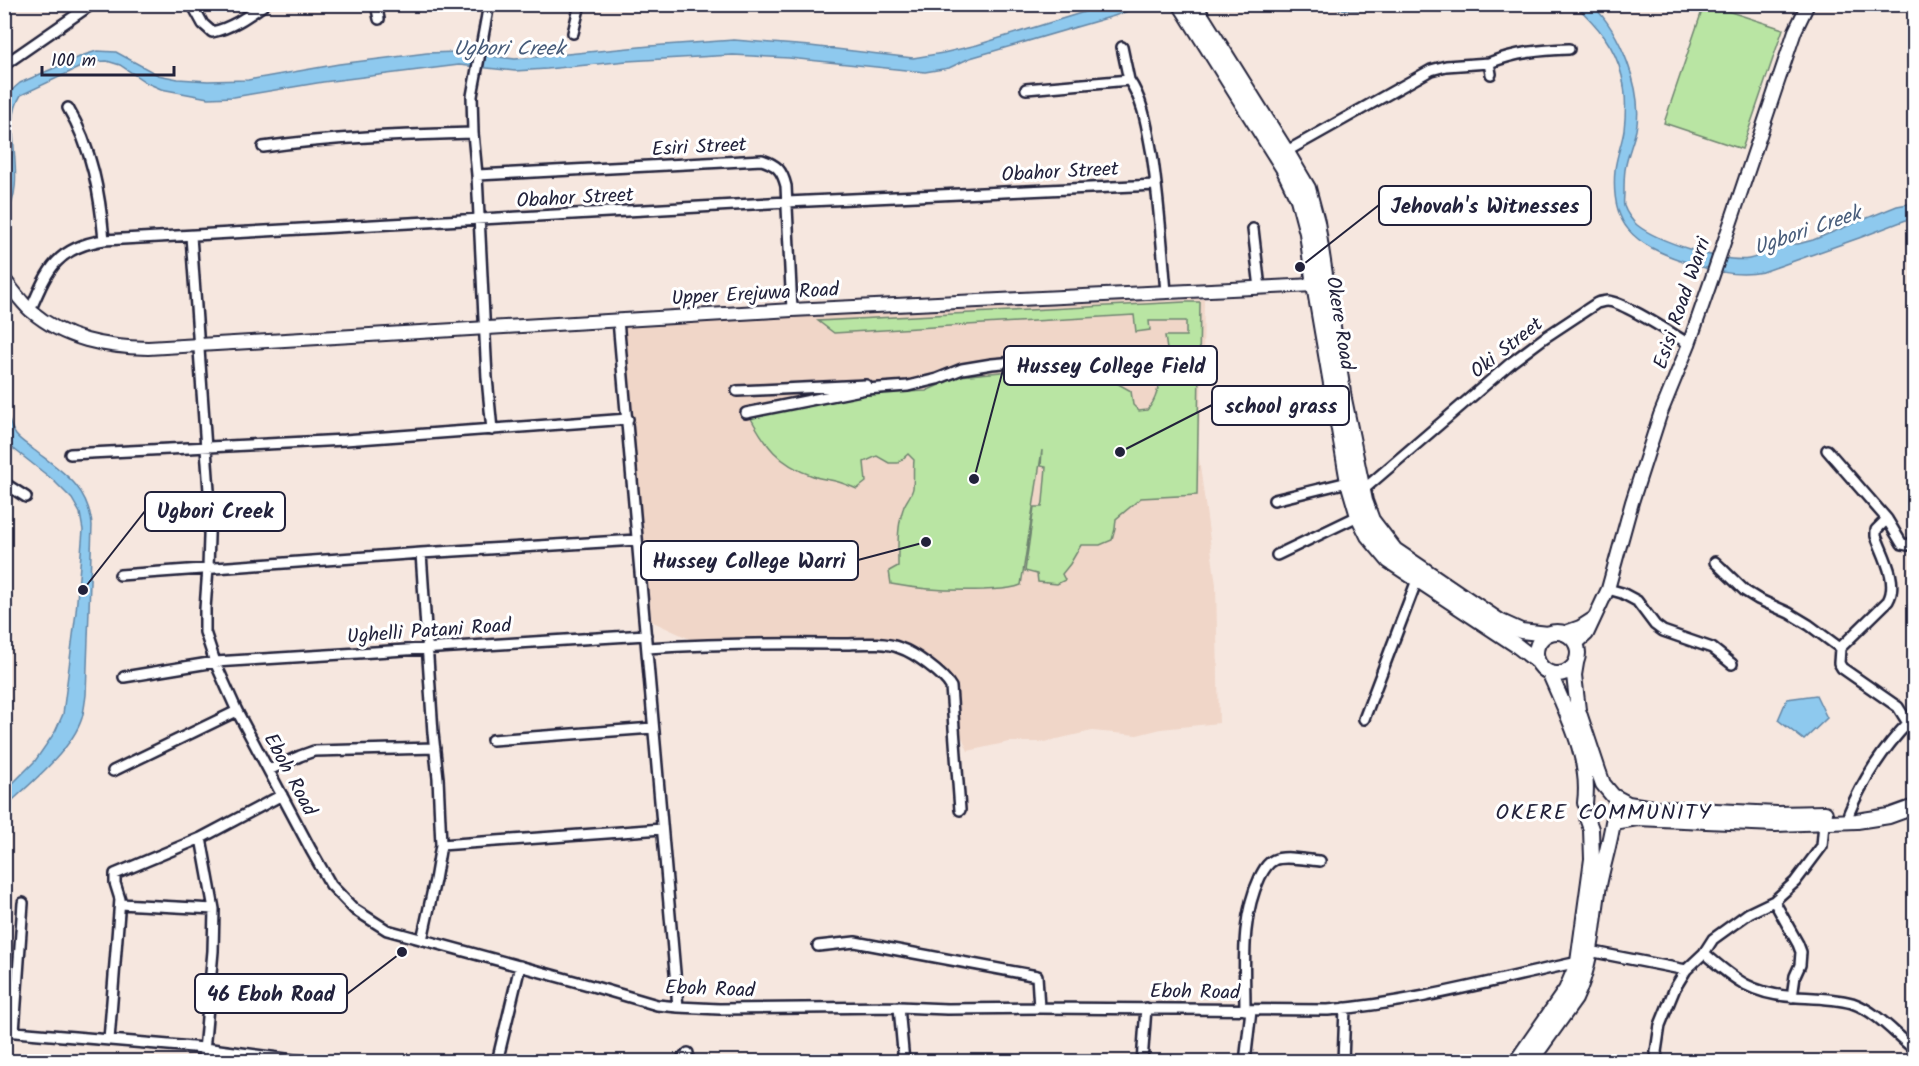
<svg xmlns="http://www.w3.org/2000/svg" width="1919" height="1066" font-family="Kalam,sans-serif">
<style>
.built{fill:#f0d6c8}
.green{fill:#b9e5a3;stroke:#6e846f;stroke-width:1.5}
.water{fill:#8ec9ee;stroke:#6386a6;stroke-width:1.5}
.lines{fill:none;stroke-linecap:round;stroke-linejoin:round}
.minor-casing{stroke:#22223b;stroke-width:14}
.tertiary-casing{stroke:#22223b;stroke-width:16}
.secondary-casing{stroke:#22223b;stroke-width:18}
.minor{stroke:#fff;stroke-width:9}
.tertiary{stroke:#fff;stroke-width:12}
.secondary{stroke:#fff;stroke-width:14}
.labels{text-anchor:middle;stroke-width:6;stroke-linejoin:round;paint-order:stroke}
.street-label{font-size:20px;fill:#22223b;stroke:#fff}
.water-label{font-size:21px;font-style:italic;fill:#485c7a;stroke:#fff}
.quarter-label{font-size:22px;letter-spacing:1.5px;fill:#22223b;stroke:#fff}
.leader{fill:none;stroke:#22223b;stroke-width:2}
.callout-dot{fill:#22223b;stroke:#fff;stroke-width:2}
.callout{fill:#fff;stroke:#22223b;stroke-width:2}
.callout-label{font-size:21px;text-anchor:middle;font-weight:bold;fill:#22223b}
</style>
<rect width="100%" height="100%" fill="#f6e7df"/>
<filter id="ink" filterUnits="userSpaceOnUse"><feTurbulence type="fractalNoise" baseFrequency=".0167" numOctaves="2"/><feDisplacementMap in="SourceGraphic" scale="12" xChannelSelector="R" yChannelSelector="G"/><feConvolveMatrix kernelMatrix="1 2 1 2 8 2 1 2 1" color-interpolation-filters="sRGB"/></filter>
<g filter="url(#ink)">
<!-- built -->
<path class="built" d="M1204,299L1203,361L1198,451L1216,585L1219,723L1161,729L1137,735L1092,731L1044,742H1009L968,751L958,728L957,684L940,671L892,647L757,643L690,639L651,621L623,321Z"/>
<!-- green -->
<path class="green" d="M1704,5H1709L1783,29L1742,149L1664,123Z
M1185,302H1200L1197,495L1141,498L1116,519L1115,529L1112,540L1100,545H1081L1070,564L1062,574L1065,580L1057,584L1038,582L1037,574L1025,571L1034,507H1042L1043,502L1046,467L1041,466L1042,450L1021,585C1009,590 997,589 984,590C952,591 922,590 891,584L889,571L898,566C898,547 897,527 903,509C905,502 912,495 913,488C914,479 913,469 914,460L908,454L898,463H889L877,456L864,462L866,482L857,489C850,486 843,483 835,481C828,479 820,479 813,476C778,464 765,445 748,413L864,394L926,391L959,376L1054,367V369L1097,372L1131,391L1133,405L1139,411L1147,410C1164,393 1149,382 1178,370V365L1169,363L1165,336H1186V321H1149L1150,330L1136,332L1134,315L834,333L818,321Z"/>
<!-- water -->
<path class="water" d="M1107,5H1144L1114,16L970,58L949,68L925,72L789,58L733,55L627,61L547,69L515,71L459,65L323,82L234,97L208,98L161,89L147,83L120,65L107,61L91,62L21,95C0,128 30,179 5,217V189L6,179L5,104C8,94 12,89 20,83L84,55L97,51L116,52L158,75L178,79L208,81L248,80L339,64L427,53L457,52L515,59L650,46L734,40L810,46L913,58L943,53L977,45Z
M1319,5H1413C1382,8 1350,14 1319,5Z
M1575,5H1592C1620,31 1644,91 1636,130C1633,143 1627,156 1625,170C1624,177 1624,185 1624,193C1624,197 1623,202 1624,206C1626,212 1632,221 1637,225C1657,241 1723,263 1749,259C1761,257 1770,247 1780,240L1788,244H1798L1813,240L1897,206L1914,203V217L1859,238L1763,272C1735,278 1710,270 1683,261C1634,244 1610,226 1615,170C1616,157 1622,144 1624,130C1626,113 1626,92 1622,76C1615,46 1597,25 1575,5Z
M5,395C6,409 8,424 16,435C21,441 28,445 34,450C63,472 88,486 92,525L86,695C85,702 84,711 82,718C72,750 29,785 5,807V791L35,761L55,732L63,714L76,612L83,530L80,513L72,499L53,480L5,442Z
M1816,695L1827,718L1804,740L1778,720L1787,699Z"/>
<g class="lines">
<!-- minor casing -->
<g class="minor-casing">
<path id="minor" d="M192,4L203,24L212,32C232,28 248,16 265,4
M376,4L379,19
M489,4L472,96L473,133L477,175L487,378L492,430
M573,33L580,4
M1122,47L1129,80
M1489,63C1516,52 1541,50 1569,49
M4,65L92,4
M1026,89L1129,80C1144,102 1147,128 1152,154C1159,200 1162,246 1166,292
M68,108C92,148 100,194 104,240
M263,147C332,137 402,135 473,133
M1287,151L1431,70L1446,66L1489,63L1491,74
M477,175L762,160C777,165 782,170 786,186L792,310
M1253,229L1260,288
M191,236L210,505L208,568L205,609V632L215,662L237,711L311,850L331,885L354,909L387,930L585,984L657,1005L678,1007L719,1009L899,1007L947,1009L1039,1008L1328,1010C1413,1003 1495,980 1578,962
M30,311C48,269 56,248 104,240L787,202L1156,185
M618,320L678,1007
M737,391L866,385
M746,413L866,389L908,386L937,379L962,369L992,364L1037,360
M1827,450L1887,519L1876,530V536C1883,555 1899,582 1888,601L1840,648L1839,663L1842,668L1898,707L1908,723C1884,748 1862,781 1849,813
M70,454L345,440L628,419
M4,483L26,497
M1363,490L1512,362L1544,338L1597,303C1601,302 1604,301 1607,301C1622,301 1674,335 1689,344
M1274,500L1348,482
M1887,519L1902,544L1907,545L1914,542
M421,553L433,733L438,778L441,845L435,880L422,940
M1277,555L1358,516
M1715,562L1745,591L1758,599L1789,613L1809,625L1840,648
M120,575L421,553L637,540
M1608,589L1622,593L1637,601L1655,625L1663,631L1712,648L1732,664
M647,648C711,644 776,643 840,644C859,644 883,641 900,648C913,652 944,674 951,687L960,810
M124,677L215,662L646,635
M1364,719L1417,580
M492,740L653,728
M269,770L300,756L314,751L435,748
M113,771L237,711
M201,838L282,795
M441,845L662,829
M1774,901L1798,944L1801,952L1800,965L1795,976L1792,997
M120,904L214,909
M818,946L855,942L1037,976L1039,1008
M1589,951L1686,970
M1704,953C1736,981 1753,995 1797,997C1815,998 1834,998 1852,1003C1876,1011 1895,1034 1914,1049
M899,1007L904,1062
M1245,1010C1245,965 1240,919 1260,877C1263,871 1267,863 1274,860C1284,855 1308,860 1320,861
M4,1031L204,1048L309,1062
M14,1032L23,903
M109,1040L120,899L115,883V874L201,838L214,909L213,951L203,1062
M497,1062L520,966
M679,1062L688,1053
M1142,1062L1146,1008
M1245,1062L1251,1010
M1343,1062L1345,1008
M1658,1062L1656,1052L1660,1025L1675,988L1686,970L1704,953L1713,939L1749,913L1774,901L1795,882L1822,846L1824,823"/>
</g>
<!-- tertiary casing -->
<g class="tertiary-casing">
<path id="tertiary" d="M4,279C13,290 21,302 31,311C65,340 106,347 148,348L792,310L1314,285
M1563,633L1580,627L1594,618
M1576,644L1587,634L1608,589L1632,502L1660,415L1689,344L1713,275L1795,31L1808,4"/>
</g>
<!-- secondary casing -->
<g class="secondary-casing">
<path id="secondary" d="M1180,4L1283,168L1298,199L1307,233L1314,285L1348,482L1358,516L1368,536L1389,561L1516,645L1538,662
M1194,4L1288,154L1308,188L1317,222L1344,399L1365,501L1372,520L1395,550L1501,622L1521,631L1548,634
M1536 653a21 21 0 1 1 42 0a21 21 0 1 1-42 0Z
M1576,663L1574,675L1578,710L1599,773L1603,784L1613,796L1628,804L1654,808L1777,814L1825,813
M1550,674C1567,714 1591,758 1585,803
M1516,1062L1566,990L1578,962L1592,859L1591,829L1587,818
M1530,1062L1575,999C1592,964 1593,923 1599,885C1603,864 1610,843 1613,822L1637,818L1776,824L1857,821L1889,816L1914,807"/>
</g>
<!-- minor -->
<use href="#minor" class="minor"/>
<!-- tertiary -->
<use href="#tertiary" class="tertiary"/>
<!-- secondary -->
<use href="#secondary" class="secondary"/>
</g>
</g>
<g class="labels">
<!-- street labels -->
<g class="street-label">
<text transform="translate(699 146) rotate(-3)" y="7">Esiri Street</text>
<text transform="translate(1060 171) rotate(-3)" y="7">Obahor Street</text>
<text transform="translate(575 197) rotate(-3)" y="7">Obahor Street</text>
<text transform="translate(755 293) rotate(-3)" y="7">Upper Erejuwa Road</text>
<text transform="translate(1681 303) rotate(-71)" y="7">Esisi Road Warri</text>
<text transform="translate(1341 323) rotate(81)" y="7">Okere Road</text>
<text transform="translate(1506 347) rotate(-38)" y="7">Oki Street</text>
<text transform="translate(429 630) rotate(-4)" y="7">Ughelli Patani Road</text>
<text transform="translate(291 774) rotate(62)" y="7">Eboh Road</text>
<text transform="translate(710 988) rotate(2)" y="7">Eboh Road</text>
<text transform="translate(1195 991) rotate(1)" y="7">Eboh Road</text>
</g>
<!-- water labels -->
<g class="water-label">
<text x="509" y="55">Ugbori Creek</text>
<text transform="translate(1807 230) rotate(-19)" y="7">Ugbori Creek</text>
</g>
<!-- quarter labels -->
<g class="quarter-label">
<text x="1604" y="819">OKERE COMMUNITY</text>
</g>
</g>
<!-- callouts -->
<path class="leader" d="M1300 267L1379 205M974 479L1004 366M1120 452L1212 405M83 590L145 511M926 542L858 560M402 952L347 994"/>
<g class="callout-dot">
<circle cx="1300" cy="267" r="6"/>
<circle cx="974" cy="479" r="6"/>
<circle cx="1120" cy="452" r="6"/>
<circle cx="83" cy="590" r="6"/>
<circle cx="926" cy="542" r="6"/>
<circle cx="402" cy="952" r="6"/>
</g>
<g class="callout">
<rect x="1379" y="186" width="212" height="39" rx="6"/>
<rect x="1004" y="346" width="213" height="39" rx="6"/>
<rect x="1212" y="386" width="137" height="39" rx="6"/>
<rect x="145" y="492" width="140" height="39" rx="6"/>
<rect x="641" y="541" width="217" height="39" rx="6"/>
<rect x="195" y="974" width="152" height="39" rx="6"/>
</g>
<g class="callout-label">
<text x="1485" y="213">Jehovah's Witnesses</text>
<text x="1111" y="373">Hussey College Field</text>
<text x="1281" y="413">school grass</text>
<text x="215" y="518">Ugbori Creek</text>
<text x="749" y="568">Hussey College Warri</text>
<text x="271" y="1001">46 Eboh Road</text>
</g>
<!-- margin -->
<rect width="1919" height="1066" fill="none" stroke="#fff" stroke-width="24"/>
<rect x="12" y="12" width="1895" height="1042" fill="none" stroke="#22223b" stroke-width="2" filter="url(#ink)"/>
<!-- scale -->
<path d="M42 66v9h132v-9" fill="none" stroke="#22223b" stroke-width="3"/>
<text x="51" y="66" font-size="18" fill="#22223b" stroke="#ffffff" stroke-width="4.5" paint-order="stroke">100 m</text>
</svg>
